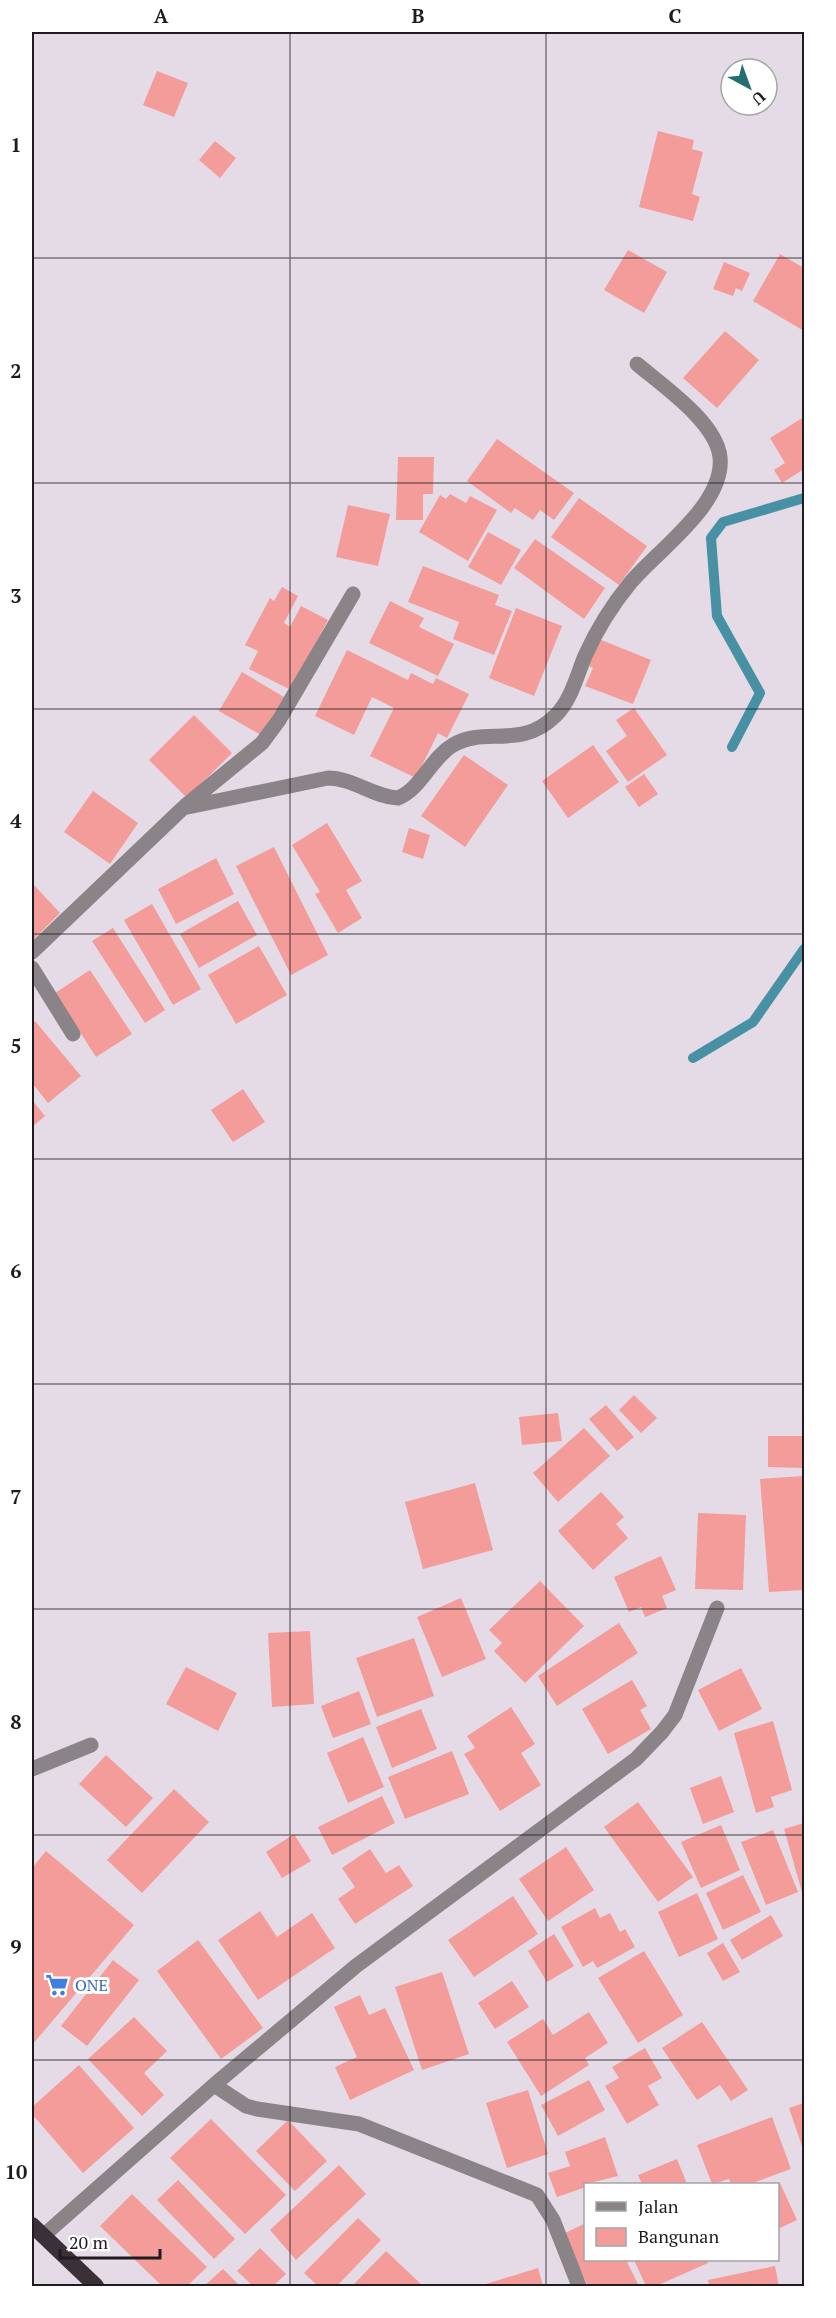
<svg xmlns="http://www.w3.org/2000/svg" width="836" height="2318" font-family="'PT Serif',serif">
<style>
.lines{fill:none;stroke-linecap:round;stroke-linejoin:round}
.stream{stroke:#4891a5;stroke-width:10}
.building{fill:#f39c9a}
.minor{stroke:#8a8488;stroke-width:15}
.trunk{stroke:#3a3037;stroke-width:16}
.grid{fill:none;stroke:#1f1b20;stroke-width:1.5;stroke-opacity:0.55}
.labels{text-anchor:middle;stroke-width:6;stroke-linejoin:round;paint-order:stroke}
.shop-label{font-size:16px;fill:#366cbe;stroke:#fff;text-anchor:start}
.neatline{fill:none;stroke:#1f1b20;stroke-width:2}
.grid-label{font-size:20px;text-anchor:middle;font-weight:bold;fill:#1f1b20}
</style>
<rect width="100%" height="100%" fill="#e5dbe7"/>
<g class="lines">
<!-- stream -->
<path class="stream" d="M732,747L760,693L717,616L711,538L723,522L804,498
M693,1058L753,1022L804,949"/>
</g>
<!-- building -->
<path class="building" d="M157,71L188,83L174,117L143,105Z
M658,131L694,140L692,149L703,152L692,194L700,197L693,221L639,207Z
M215,141L236,158L220,178L199,160Z
M628,250L667,272L644,313L604,290Z
M780,254L804,268V331L753,301Z
M724,262L750,273L742,291L736,288L733,296L713,289Z
M725,331L759,360L717,408L683,378Z
M804,417V469L782,483L774,470L785,463L770,438Z
M497,439L574,493L554,520L540,510L533,520L515,508L511,513L467,481Z
M398,457H434L433,494H423V520H396Z
M450,494L466,503L470,496L497,510L468,561L419,532L440,495L446,499Z
M579,498L647,546L619,585L551,537Z
M348,505L390,514L378,566L336,557Z
M488,532L521,550L501,585L468,567Z
M535,539L605,588L584,619L514,568Z
M423,566L499,595L495,605L512,611L494,655L453,639L459,622L408,602Z
M282,587L298,596L284,623L290,627L301,606L328,620L291,690L249,669L258,651L245,645L270,598L274,601Z
M390,601L424,618L419,627L454,644L438,676L369,643Z
M516,608L562,626L534,696L489,678Z
M599,639L651,660L633,704L585,686L593,668L589,666Z
M347,650L408,680L411,673L433,684L436,678L469,694L447,738L438,733L416,778L370,756L394,708L372,697L354,735L315,716Z
M242,672L284,697L261,735L219,711Z
M634,708L667,755L628,782L606,751L627,736L616,720Z
M194,715L232,753L187,798L149,760Z
M593,745L619,782L568,818L542,781Z
M464,755L508,785L465,847L421,816Z
M644,774L658,794L639,807L625,787Z
M93,791L138,823L110,864L64,832Z
M327,823L362,881L346,890L362,918L338,933L315,894L320,892L292,845Z
M409,828L430,835L423,859L402,852Z
M274,847L328,955L291,975L236,866Z
M216,858L234,894L176,924L158,889Z
M32,883L60,913L32,941Z
M238,901L257,935L199,968L180,934Z
M152,904L201,989L173,1005L124,920Z
M113,928L165,1010L145,1023L92,941Z
M259,946L287,995L236,1024L208,975Z
M90,970L132,1034L96,1057L55,993Z
M35,1021L81,1076L48,1103L32,1083V1024Z
M243,1089L265,1122L233,1142L211,1110Z
M32,1100L45,1116L32,1127Z
M634,1395L657,1418L641,1433L619,1410Z
M606,1405L634,1437L617,1451L589,1419Z
M558,1413L562,1441L522,1445L519,1417Z
M584,1428L610,1456L558,1502L533,1473Z
M768,1436H804V1468L768,1467Z
M804,1476V1590L769,1592L760,1479Z
M475,1483L493,1550L423,1569L405,1502Z
M601,1492L624,1517L616,1524L628,1538L593,1570L558,1531Z
M698,1513L746,1515L743,1590L695,1589Z
M661,1556L676,1590L662,1596L667,1608L645,1617L641,1607L629,1612L614,1577Z
M540,1581L584,1626L525,1683L494,1651L502,1643L489,1630Z
M461,1598L486,1659L442,1677L417,1617Z
M619,1623L638,1653L557,1706L538,1676Z
M310,1631L314,1704L272,1707L268,1633Z
M414,1638L434,1696L377,1717L356,1658Z
M186,1667L237,1693L218,1731L166,1704Z
M741,1668L762,1709L719,1731L698,1690Z
M632,1680L647,1706L640,1710L651,1729L608,1754L582,1709Z
M359,1691L371,1724L333,1738L321,1706Z
M511,1707L535,1744L521,1753L541,1785L500,1811L464,1754L475,1748L467,1736Z
M421,1709L437,1749L392,1768L376,1727Z
M773,1721L792,1790L771,1797L774,1807L756,1813L734,1733Z
M363,1737L384,1787L348,1803L327,1753Z
M452,1751L469,1794L405,1819L388,1777Z
M106,1755L153,1798L126,1827L79,1784Z
M721,1776L734,1812L703,1824L690,1788Z
M174,1789L209,1822L142,1893L107,1860Z
M382,1796L395,1823L332,1855L318,1827Z
M638,1802L693,1877L658,1902L604,1827Z
M804,1823V1891L802,1892L784,1829Z
M721,1825L740,1870L701,1888L681,1842Z
M773,1830L798,1892L766,1905L741,1842Z
M294,1834L311,1861L282,1878L266,1852Z
M566,1847L594,1890L548,1921L519,1879Z
M370,1849L386,1873L399,1865L413,1886L355,1924L338,1899L355,1887L342,1868Z
M46,1851L134,1925L32,2045V1868Z
M743,1875L761,1912L723,1930L706,1893Z
M697,1893L718,1939L679,1957L658,1912Z
M513,1896L538,1934L474,1977L448,1940Z
M595,1908L600,1918L610,1913L620,1932L625,1929L635,1947L597,1968L593,1961L583,1967L561,1927Z
M260,1911L277,1937L312,1913L335,1948L258,2000L218,1940Z
M771,1915L783,1936L742,1960L730,1940Z
M554,1934L574,1966L547,1982L528,1951Z
M198,1940L263,2028L221,2059L157,1971Z
M723,1943L740,1972L723,1981L707,1953Z
M644,1951L683,2015L638,2043L598,1978Z
M113,1960L139,1980L87,2046L61,2026Z
M442,1972L469,2054L422,2070L395,1987Z
M512,1981L529,2007L495,2029L478,2003Z
M360,1995L369,2015L385,2008L414,2070L350,2100L335,2067L357,2057L334,2007Z
M589,2012L608,2043L585,2058L589,2065L541,2096L507,2042L543,2019L553,2035Z
M134,2017L167,2051L144,2073L164,2095L142,2116L88,2059Z
M702,2022L748,2090L731,2101L720,2085L697,2100L662,2048Z
M645,2048L662,2078L648,2086L659,2105L627,2124L605,2086L619,2078L612,2067Z
M79,2065L134,2128L83,2173L32,2114V2107Z
M589,2080L605,2110L558,2136L541,2105Z
M528,2090L548,2154L507,2168L486,2103Z
M804,2103V2152L789,2108Z
M772,2117L791,2169L750,2184H731L729,2179L712,2184L697,2145Z
M211,2119L286,2195L245,2234L170,2158Z
M288,2120L327,2161L295,2191L256,2151Z
M605,2137L618,2176L586,2184V2187L557,2197L548,2173L570,2166L565,2152Z
M677,2159L687,2184H642L638,2175Z
M339,2165L366,2194L296,2260L270,2230Z
M178,2180L235,2239L214,2259L157,2200Z
M780,2183L797,2220L778,2229V2184Z
M132,2194L207,2267L187,2286H162L100,2226Z
M358,2218L381,2240L337,2286H318L304,2273Z
M586,2223V2260H626L639,2286H588L563,2234Z
M260,2248L286,2274L273,2286H253L237,2271Z
M386,2251L423,2286H352Z
M634,2260H707L708,2263L656,2286H646Z
M775,2266L779,2286H709L708,2280Z
M538,2268L543,2286H486V2284Z
M223,2269L240,2286H204Z"/>
<g class="lines">
<!-- minor -->
<path class="minor" d="M185,806L262,743L279,720L353,594
M32,952L183,808L328,778C353,778 373,797 398,798C421,789 431,758 453,745C485,726 521,750 555,716C571,701 577,675 585,656C597,629 612,605 631,582C659,549 725,504 720,457C716,422 663,386 637,364
M32,968L73,1034
M32,1769L91,1745
M214,2085L246,2106L257,2109L359,2124L537,2195L553,2220L579,2286
M43,2236L214,2085L356,1966L636,1759L662,1732L675,1715L717,1608"/>
<!-- trunk -->
<path class="trunk" d="M32,2225L96,2286"/>
</g>
<!-- grid -->
<path class="grid" d="M290,32V2286M546,32V2286M32,258H804M32,483H804M32,709H804M32,934H804M32,1159H804M32,1384H804M32,1609H804M32,1835H804M32,2060H804"/>
<!-- icons -->
<defs>
<g id="supermarket-bare" transform="scale(1.8)"><path d="M-6-5.5h2.5l.6 2H6L4.5 2H-2.5L-4.4-4H-6ZM-1.5 3.2a1.3 1.3 0 1 0 .1 0ZM3 3.2a1.3 1.3 0 1 0 .1 0Z" fill="#3f7fe0" stroke="#fff" stroke-width="2.5" paint-order="stroke"/></g>
</defs>
<g fill-rule="evenodd">
<use href="#supermarket-bare" x="57" y="1985"/>
</g>
<g class="labels">
<!-- shop labels -->
<g class="shop-label">
<text x="75" y="1991">ONE</text>
</g>
</g>
<!-- border -->
<rect width="836" height="2318" fill="none" stroke="#ffffff" stroke-width="66"/>
<!-- legend -->
<rect x="584" y="2183" width="195" height="78" fill="#ffffff" stroke="#a5a4a6" stroke-width="1.5"/>
<rect x="596" y="2202" width="30" height="9" fill="#8a8488" stroke="#a5a4a6" stroke-width="1.5"/>
<text x="638" y="2213" font-size="18" fill="#1f1b20">Jalan</text>
<rect x="596" y="2228" width="30" height="18" fill="#f39c9a" stroke="#a5a4a6" stroke-width="1.5"/>
<text x="638" y="2243" font-size="18" fill="#1f1b20">Bangunan</text>
<!-- north arrow -->
<g transform="translate(749 87) rotate(139)"><circle r="28" fill="#ffffff" stroke="#a5a4a6" stroke-width="1.5"/>
<path d="M0-4.5L10 22L0 15L-10 22Z" fill="#226e70"/>
<text y="-9" font-size="16" font-weight="bold" text-anchor="middle" fill="#1f1b20">U</text>
</g>
<!-- scale -->
<path d="M60 2249v9h100v-9" fill="none" stroke="#1f1b20" stroke-width="3"/>
<text x="69" y="2249" font-size="18" fill="#1f1b20" stroke="#ffffff" stroke-width="4.5" paint-order="stroke">20 m</text>
<rect x="33" y="33" width="770" height="2252" class="neatline"/>
<g class="grid-label">
<text x="161" y="23">A</text>
<text x="418" y="23">B</text>
<text x="675" y="23">C</text>
<text x="16" y="152">1</text>
<text x="16" y="378">2</text>
<text x="16" y="603">3</text>
<text x="16" y="828">4</text>
<text x="16" y="1053">5</text>
<text x="16" y="1278">6</text>
<text x="16" y="1504">7</text>
<text x="16" y="1729">8</text>
<text x="16" y="1954">9</text>
<text x="16" y="2179">10</text>
</g>
</svg>
